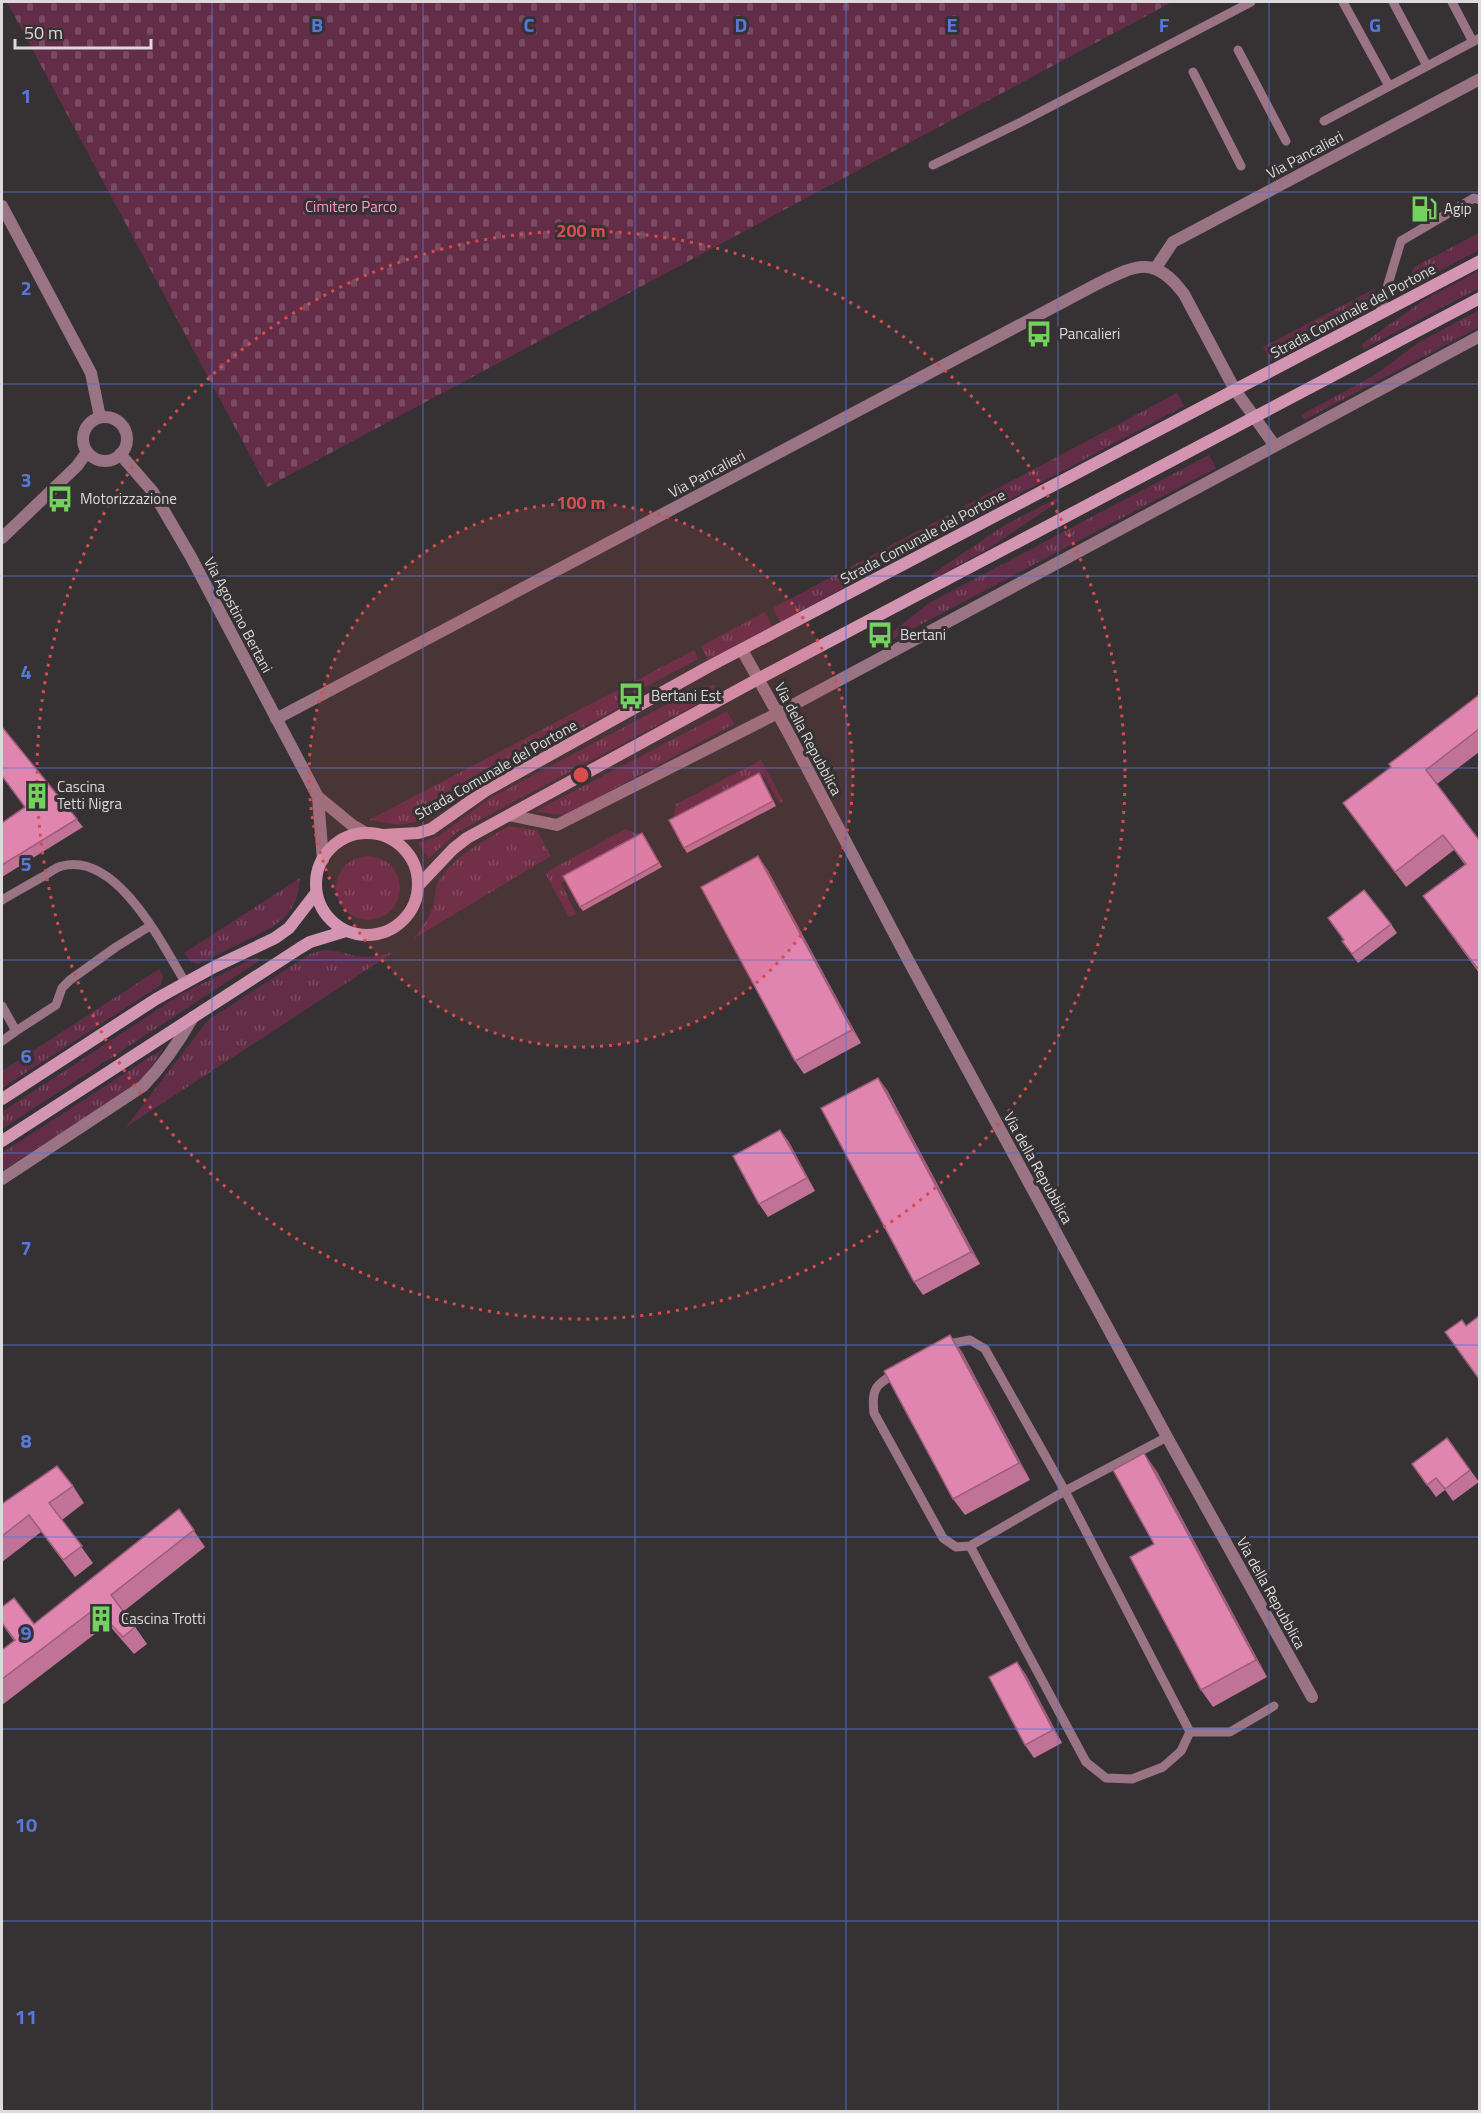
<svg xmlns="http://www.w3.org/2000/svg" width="1481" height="2113" font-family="'Titillium Web',sans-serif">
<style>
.grass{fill:url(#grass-tufts)}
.cemetery{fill:url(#cemetery-stones)}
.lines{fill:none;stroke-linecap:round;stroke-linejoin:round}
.lane{stroke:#9a7384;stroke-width:9}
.street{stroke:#9a7384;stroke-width:12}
.secondary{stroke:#d395b2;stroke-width:12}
.wall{fill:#c07297}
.shaded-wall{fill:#9c5d7b}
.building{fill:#df85b0;stroke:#9c5d7b;stroke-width:1.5}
.grid{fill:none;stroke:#5678d9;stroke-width:1.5;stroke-opacity:0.55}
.ring{fill:none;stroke:#d74c4c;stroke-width:3;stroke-dasharray:3 6}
.labels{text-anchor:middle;stroke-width:6;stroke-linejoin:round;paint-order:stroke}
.street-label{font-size:15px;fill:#dcdadb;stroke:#363234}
.park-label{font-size:15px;fill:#f99dc8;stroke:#363234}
.poi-label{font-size:15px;fill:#dcdadb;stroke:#363234;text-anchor:start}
.grid-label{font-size:20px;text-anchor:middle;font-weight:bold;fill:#5678d9;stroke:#363234;stroke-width:6;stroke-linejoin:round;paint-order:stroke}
.centre{fill:#d74c4c;stroke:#363234;stroke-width:3}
.ring-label{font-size:18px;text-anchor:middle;font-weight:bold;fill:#d74c4c;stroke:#363234;stroke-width:6;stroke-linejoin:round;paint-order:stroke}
</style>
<defs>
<pattern id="grass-tufts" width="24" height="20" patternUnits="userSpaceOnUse" patternTransform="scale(1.5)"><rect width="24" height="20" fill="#632d48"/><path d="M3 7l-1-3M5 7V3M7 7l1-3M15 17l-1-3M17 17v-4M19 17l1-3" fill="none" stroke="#794b62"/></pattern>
<pattern id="cemetery-stones" width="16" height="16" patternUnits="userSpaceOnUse" patternTransform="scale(1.5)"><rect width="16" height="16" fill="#632d48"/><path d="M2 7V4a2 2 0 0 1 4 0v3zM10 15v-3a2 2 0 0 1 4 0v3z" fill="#794b62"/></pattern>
</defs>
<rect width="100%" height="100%" fill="#363234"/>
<!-- grass -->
<path class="grass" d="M1479,233V250L1407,288L1414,267Z
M1479,271V288L1364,349L1362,344L1424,300Z
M1376,288L1370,307L1271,361L1263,347Z
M1479,310V327L1304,420L1301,415L1375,375L1418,343Z
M1177,393L1184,406L780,622L773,608Z
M1209,455L1216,468L888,642L886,637L929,603Z
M1057,498L1059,501L988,549L933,579L931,575L1005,525Z
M765,612L772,626L708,660L701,646Z
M694,650L698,659L634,693L630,684Z
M714,685L718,693L457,832L429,858L418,843L439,836L490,798L696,689Z
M623,687L630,702L482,780L424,820L399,825L369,820Z
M727,711L734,724L565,815L534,812Z
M761,760L783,801L779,803L764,776L672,824L676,804Z
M509,826L537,830L551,856L413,939C422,928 430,918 434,903C435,897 435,890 437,885C446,861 488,838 509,826Z
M625,829L645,837L561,883L576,914L569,917L545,873Z
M336 888a32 32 0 1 1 64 0a32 32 0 1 1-64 0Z
M300,878C298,917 277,925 245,941C230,949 214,956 198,964L191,962L184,953Z
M323,950C335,950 344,953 356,956C369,958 382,956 394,952L126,1127L208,1020L310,954Z
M257,957L259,961L2,1129V1112L183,993Z
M159,969L163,976L161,985L2,1088V1071Z
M164,1048L141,1081L2,1171V1153Z"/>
<!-- cemetery -->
<path class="cemetery" d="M7,2H1172L267,487Z"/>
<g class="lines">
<!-- lane -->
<path class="lane" d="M1343,2L1389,86
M1393,2L1427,66
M1452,2L1473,42
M1238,50L1286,141
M1193,72L1241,166
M1324,121L1480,38
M933,165L1023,121L1251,2
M1379,314L1401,241L1474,198L1480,200
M2,900C16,892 31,883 46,875C50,872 56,867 62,866C117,852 162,944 185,982
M2,1006L16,1031L2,1041
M16,1031L56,1005L62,988L70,980L116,947L150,926
M946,1347L954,1343L970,1340L985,1349L1065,1491L1190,1732L1181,1751L1163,1767L1132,1779L1106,1778L1086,1762L970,1546L1065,1491L1167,1437
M896,1373C876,1384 871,1389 874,1413L943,1538L956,1547L970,1546
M1190,1732H1230L1274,1706"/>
<!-- street -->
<path class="street" d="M2,206L91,373L100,417
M1155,269L1173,242L1480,79
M83 439a22 22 0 1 1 44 0a22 22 0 1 1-44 0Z
M120,454L153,492L191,557L318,797L352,825L364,832
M2,538L77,466L87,452
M742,650L788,732L907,958L1167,1437L1312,1697
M276,719L1097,284C1136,265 1154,254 1184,294L1235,390L1275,446
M318,797L323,860
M509,815L557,825L778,713L1480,336
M2,1179L143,1086C163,1065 179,1042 193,1017"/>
<!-- secondary -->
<path class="secondary" d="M316 884a51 51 0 1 1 102 0a51 51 0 1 1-102 0Z
M383,835L418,833L431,829L485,791L708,667L1480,261
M418,886L453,849L467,838L758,679L1480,298
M2,1099L156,999L214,967L275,938L289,928L316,893
M2,1141L300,948L310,942L346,931"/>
</g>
<!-- wall -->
<path class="wall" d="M1479,695V752L1437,784L1479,840V973L1423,896L1465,865L1454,850L1406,887L1343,803L1391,767Z
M2,727L83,827L2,877V823L25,807L2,776Z
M759,773L776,806L687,853L684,848Z
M645,837L662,867L583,911L580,907Z
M767,869L861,1043L804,1074L795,1061Z
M1391,924L1397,933L1358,963L1342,941Z
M878,1078L887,1090L980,1264L923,1295L914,1282Z
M780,1130L789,1142L815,1191L768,1217L759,1204Z
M950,1335L962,1352L1030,1480L965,1515L953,1499Z
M1447,1438L1479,1482L1453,1501L1445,1490L1436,1497L1412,1464Z
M1156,1470L1267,1677L1213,1707L1201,1690L1154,1544Z
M73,1486L84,1503L62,1520L93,1563L75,1577L41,1532L2,1562V1504Z
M179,1509L205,1547L124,1611L147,1644L134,1654L108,1624L2,1705V1650L14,1641L2,1624V1607L34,1624Z
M1017,1662L1026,1675L1062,1743L1034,1758L1025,1745Z"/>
<!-- shaded-wall -->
<path class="shaded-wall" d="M758,856L767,869L861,1043L852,1030Z
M878,1078L887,1090L980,1264L971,1252Z
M780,1130L789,1142L815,1191L807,1178Z
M950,1335L962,1352L1030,1480L1019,1463Z
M1144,1453L1156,1470L1267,1677L1256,1660Z
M1017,1662L1026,1675L1062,1743L1053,1730Z"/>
<!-- building -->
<path class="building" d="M1479,695V729L1426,770L1479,840V966L1477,968L1423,896L1466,864L1443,835L1395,872L1343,803L1391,767L1389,764Z
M2,727L77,819L2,865V823L25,807L2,776Z
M759,773L773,801L684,848L669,820Z
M642,833L659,863L580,907L563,876Z
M758,856L852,1030L795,1061L701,887Z
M1364,890L1391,924L1352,954L1342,941L1344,940L1328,918Z
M878,1078L971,1252L914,1282L821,1108Z
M780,1130L807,1178L759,1204L733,1156Z
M1479,1316V1379L1445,1332L1462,1320L1466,1326Z
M950,1335L1019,1463L953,1499L884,1371Z
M1447,1438L1470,1470L1445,1489L1436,1478L1427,1485L1412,1464Z
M1144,1453L1256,1660L1201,1690L1130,1557L1154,1544L1113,1470Z
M57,1466L73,1486L49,1503L82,1546L63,1560L29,1515L2,1536V1504Z
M179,1509L194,1530L111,1595L135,1627L123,1637L96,1608L2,1679V1650L15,1640L2,1623V1607L14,1598L34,1624Z
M1017,1662L1053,1730L1025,1745L989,1677Z"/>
<!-- grid -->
<path class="grid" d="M212,2V2112M423,2V2112M635,2V2112M846,2V2112M1058,2V2112M1269,2V2112M2,192H1480M2,384H1480M2,576H1480M2,768H1480M2,960H1480M2,1153H1480M2,1345H1480M2,1537H1480M2,1729H1480M2,1921H1480"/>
<!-- distance rings -->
<circle cx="581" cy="775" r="272" fill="#d74c4c" fill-opacity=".12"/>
<g class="ring">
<circle cx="581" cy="775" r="272"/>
<circle cx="581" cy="775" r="544"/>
</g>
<!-- icons -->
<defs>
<g id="fuel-bare" transform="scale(2.07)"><path d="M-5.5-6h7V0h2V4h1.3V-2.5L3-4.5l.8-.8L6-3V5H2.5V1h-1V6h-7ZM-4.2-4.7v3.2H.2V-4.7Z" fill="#72d25d" stroke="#363234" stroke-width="2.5" paint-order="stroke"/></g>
<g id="bus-bare" transform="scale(2.07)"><path d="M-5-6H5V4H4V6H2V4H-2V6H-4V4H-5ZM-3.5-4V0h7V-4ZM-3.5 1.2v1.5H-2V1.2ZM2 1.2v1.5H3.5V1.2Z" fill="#72d25d" stroke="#363234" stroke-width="2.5" paint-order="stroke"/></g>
<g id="building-bare" transform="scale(2.07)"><path d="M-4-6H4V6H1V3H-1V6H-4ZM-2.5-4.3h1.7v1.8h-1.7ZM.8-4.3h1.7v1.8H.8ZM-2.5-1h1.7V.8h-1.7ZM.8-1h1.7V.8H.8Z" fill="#72d25d" stroke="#363234" stroke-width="2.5" paint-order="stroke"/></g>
</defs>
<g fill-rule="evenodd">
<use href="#fuel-bare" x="1424" y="209"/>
<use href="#bus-bare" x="1039" y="334"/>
<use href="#bus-bare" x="60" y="499"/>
<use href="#bus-bare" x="880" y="635"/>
<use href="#bus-bare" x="631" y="696"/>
<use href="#building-bare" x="37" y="796"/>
<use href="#building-bare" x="101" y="1619"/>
</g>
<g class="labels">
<!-- street labels -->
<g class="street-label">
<text transform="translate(1305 155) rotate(-28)" y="5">Via Pancalieri</text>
<text transform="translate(1353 311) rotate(-28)" y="5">Strada Comunale del Portone</text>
<text transform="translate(707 474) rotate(-28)" y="5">Via Pancalieri</text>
<text transform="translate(923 537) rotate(-28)" y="5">Strada Comunale del Portone</text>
<text transform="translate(238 615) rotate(62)" y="5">Via Agostino Bertani</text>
<text transform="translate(808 739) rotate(62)" y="5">Via della Repubblica</text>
<text transform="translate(496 770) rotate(-30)" y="5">Strada Comunale del Portone</text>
<text transform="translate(1038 1168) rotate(61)" y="5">Via della Repubblica</text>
<text transform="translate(1271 1593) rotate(61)" y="5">Via della Repubblica</text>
</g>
<!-- park labels -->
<g class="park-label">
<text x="351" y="212">Cimitero Parco</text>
</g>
<!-- poi labels -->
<g class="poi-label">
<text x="1444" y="214">Agip</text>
<text x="1059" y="339">Pancalieri</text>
<text x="80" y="504">Motorizzazione</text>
<text x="900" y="640">Bertani</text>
<text x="651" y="701">Bertani Est</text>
<text x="57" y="792">Cascina<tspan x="57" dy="17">Tetti Nigra</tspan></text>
<text x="121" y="1624">Cascina Trotti</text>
</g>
</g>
<g class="grid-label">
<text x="317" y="32">B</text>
<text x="529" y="32">C</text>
<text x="741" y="32">D</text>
<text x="952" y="32">E</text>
<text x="1164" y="32">F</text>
<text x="1375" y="32">G</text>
<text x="26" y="103">1</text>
<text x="26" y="295">2</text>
<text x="26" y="487">3</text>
<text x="26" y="679">4</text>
<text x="26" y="871">5</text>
<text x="26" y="1063">6</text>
<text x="26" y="1255">7</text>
<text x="26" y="1448">8</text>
<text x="26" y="1640">9</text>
<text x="26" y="1832">10</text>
<text x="26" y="2024">11</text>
</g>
<circle cx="581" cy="775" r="9" class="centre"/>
<g class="ring-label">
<text x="581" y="237">200 m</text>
<text x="581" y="509">100 m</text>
</g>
<!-- border -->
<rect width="1481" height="2113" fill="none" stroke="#dcdadb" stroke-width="6"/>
<!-- scale -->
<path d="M15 39v9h136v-9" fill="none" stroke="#dcdadb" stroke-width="3"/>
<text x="24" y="39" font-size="18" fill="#dcdadb" stroke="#363234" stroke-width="4.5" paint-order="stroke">50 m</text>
</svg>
